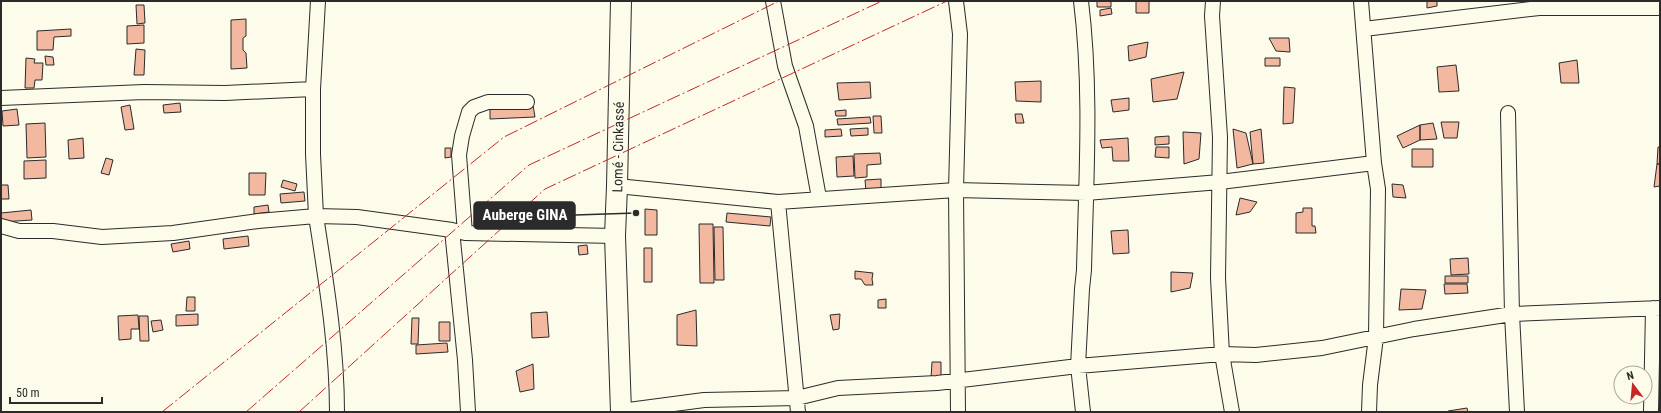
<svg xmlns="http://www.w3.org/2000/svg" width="1661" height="413" font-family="'Roboto Condensed',sans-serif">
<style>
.building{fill:#f2b8a0;stroke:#2b2b2b}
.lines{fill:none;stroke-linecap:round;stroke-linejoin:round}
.minor-casing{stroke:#2b2b2b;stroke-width:16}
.highway-casing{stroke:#2b2b2b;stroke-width:22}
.minor{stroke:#fdfbea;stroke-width:14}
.highway{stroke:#fdfbea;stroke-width:20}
.power{stroke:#c62828;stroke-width:1;stroke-dasharray:14 3 2 3;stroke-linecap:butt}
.labels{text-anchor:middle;stroke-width:3;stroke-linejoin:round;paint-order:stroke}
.street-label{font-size:14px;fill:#2b2b2b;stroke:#fdfbea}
.leader{fill:none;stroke:#2b2b2b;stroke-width:1.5}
.callout-dot{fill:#2b2b2b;stroke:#fdfbea;stroke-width:1.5}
.callout{fill:#2b2b2b;stroke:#2b2b2b;stroke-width:1.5}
.callout-label{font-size:15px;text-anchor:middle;font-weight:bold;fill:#fff}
</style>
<rect width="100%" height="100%" fill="#fdfbea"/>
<!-- building -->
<path class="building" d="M1097,1H1111V7H1097Z
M1136,1H1149V13H1136Z
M1427,1H1437V6L1427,8Z
M136,5H144L145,23L137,24Z
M1111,8L1112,14L1100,16V10Z
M246,19V36L243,38V50L246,53L247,68L231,69V20Z
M144,25V43L127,44V26Z
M71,29V36L54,37L53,50H37V31Z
M1269,38H1289L1290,52L1276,51Z
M1148,42L1146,57L1129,61L1128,46Z
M136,49L145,50L144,75H134Z
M45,56L53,57L54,65H46Z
M26,58L35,59L34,63H43L42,80H35L34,88H25Z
M1265,58H1280V66H1265Z
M1577,60L1579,83H1561L1559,63Z
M1456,65L1459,91L1439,92L1437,67Z
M1184,72L1177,99L1153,102L1151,79Z
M1041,81V102L1016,101L1015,82Z
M870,82L871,98L839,100L837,83Z
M1284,87L1295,88L1293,123L1283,124Z
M1129,98V110L1113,112L1111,100Z
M180,103L181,112L164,113L163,105Z
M130,105L134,129L125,130L121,107Z
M533,105L535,117L490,119V109Z
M17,109L19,125L3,126L2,111Z
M846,110V116H836L835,111Z
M1015,114H1022L1024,123H1016Z
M873,116H881L882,133H874Z
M870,117L871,123L838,125L837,119Z
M1441,122H1459L1457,138H1444Z
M45,123L46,157L27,158L26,124Z
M1433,123L1437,139L1420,140V125Z
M1420,125V140L1403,148L1397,136Z
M868,128V135L851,136L850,129Z
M841,129L842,136L825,137V130Z
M1233,129L1246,133L1253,164L1237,168Z
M1261,129L1264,163L1253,164L1250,132Z
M1183,132L1201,133L1199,159L1184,164Z
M1169,136V144L1155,145V137Z
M83,138L84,158L69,159L68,140Z
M1128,138L1129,161H1113L1112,147L1102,148L1100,140Z
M1156,147H1169V158L1155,157Z
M1658,147H1660V164H1657Z
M445,148H451V157L445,158Z
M1412,149H1433V167H1412Z
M880,153L881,164L867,165V177L855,178L854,154Z
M853,156L854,176L837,177L836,157Z
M106,158L113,160L109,175L101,173Z
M46,160V178L24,179V161Z
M1657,164H1660V186L1654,187Z
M249,173H266L265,195H249Z
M881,179V190L866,191L865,180Z
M283,180L297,184L295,191L281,187Z
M1392,184L1403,185L1406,198L1393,197Z
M1,185H8L9,199H1Z
M304,192L305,201L281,203L280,194Z
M1240,198L1257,202L1250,212L1236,215Z
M268,205L269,212L254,214V207Z
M1303,208H1312V226H1315L1316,233H1296V213L1303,212Z
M645,209L657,210V235H645Z
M31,210L32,220L1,222V213Z
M727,213L771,217L770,226L726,222Z
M699,224H713L714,283H700Z
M714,227H723L724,280H715Z
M1128,230L1129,253L1113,254L1111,231Z
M248,236L249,246L224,249L223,239Z
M189,241L190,249L173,252L171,244Z
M587,245L588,254L579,255L578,246Z
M644,248H652V282H644Z
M1468,258L1469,274L1451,275L1450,259Z
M855,271L873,273L872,279L873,285H865L861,279H855Z
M1171,272L1193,273L1190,288L1171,292Z
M1445,276H1468V283H1445Z
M1444,284H1467L1468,293L1445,294Z
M1401,289L1426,290L1422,309L1399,310Z
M187,297H195V311H186Z
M886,299V308H878V300Z
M696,310L697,346L677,345V315Z
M547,312L549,337L532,338L531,313Z
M198,314V325L176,326V315Z
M840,314L839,329L833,330L830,315Z
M138,315L139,329H131V339L119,340L118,316Z
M139,316H148L149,341H140Z
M412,318H419L418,344H411Z
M161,320L163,330L153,332L151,321Z
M439,322H450V341H439Z
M447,343L448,352L416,354V345Z
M932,362H941V379L931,378Z
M533,364L534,389L520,392L516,371Z
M1467,408L1468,412H1448V411Z"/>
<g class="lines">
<!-- minor casing -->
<g class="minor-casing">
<path id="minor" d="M318,1L313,89V154L316,216L357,217L452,230L465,233L615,236
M773,1L785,66L806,126L819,198
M956,1L960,34L956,190L958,412
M1081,1C1092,90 1086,181 1084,270L1082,289L1078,366L1083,412
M1213,1L1212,16L1220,137L1218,278L1222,354L1232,412
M1361,1L1374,163L1378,189L1376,337L1370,385L1369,412
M1364,29L1539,8H1660
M1,98L144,92L225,93L313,89
M1508,113L1512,314L1517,412
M617,186L778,202L956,190L1086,193L1220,182L1374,163
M778,202L798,412
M1,226L19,231H53L102,237L173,233L258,221L316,216C326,281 337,346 337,412
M452,230L465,360L468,412
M465,233L459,155L462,136L469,112L474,107L488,102H527
M621,411L704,400L797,398L838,388L937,383L1078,366L1222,354L1256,355L1322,348L1414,329L1512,314L1660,308
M1651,412L1653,308"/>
</g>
<!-- highway casing -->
<g class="highway-casing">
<path id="highway" d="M621,1L617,186L615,236L621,412"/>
</g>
<!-- minor -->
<use href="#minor" class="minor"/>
<!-- highway -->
<use href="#highway" class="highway"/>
<!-- power -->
<path class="power" d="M162,412L504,137L779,1
M246,412L529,165L882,1
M299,412L545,189L947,1"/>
</g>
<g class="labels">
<!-- street labels -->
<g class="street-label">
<text transform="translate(618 147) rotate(-89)" y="5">Lomé - Cinkassé</text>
</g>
</g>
<!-- callouts -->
<path class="leader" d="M636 213L575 215"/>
<circle class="callout-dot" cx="636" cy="213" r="4"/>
<rect class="callout" x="474" y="202" width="101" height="27" rx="4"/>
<g class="callout-label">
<text x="525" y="220">Auberge GINA</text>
</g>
<!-- border -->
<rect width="1661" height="413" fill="none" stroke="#2b2b2b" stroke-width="4"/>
<!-- north arrow -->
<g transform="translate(1633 385) rotate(344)"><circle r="19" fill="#fdfbea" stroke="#a9a89e"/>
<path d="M0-3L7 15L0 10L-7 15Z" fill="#c62828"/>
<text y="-6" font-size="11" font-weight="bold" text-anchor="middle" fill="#2b2b2b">N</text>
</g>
<!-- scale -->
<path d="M10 397v6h92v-6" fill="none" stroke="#2b2b2b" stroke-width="2"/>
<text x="16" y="397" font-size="12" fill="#2b2b2b" stroke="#fdfbea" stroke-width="3" paint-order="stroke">50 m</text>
</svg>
